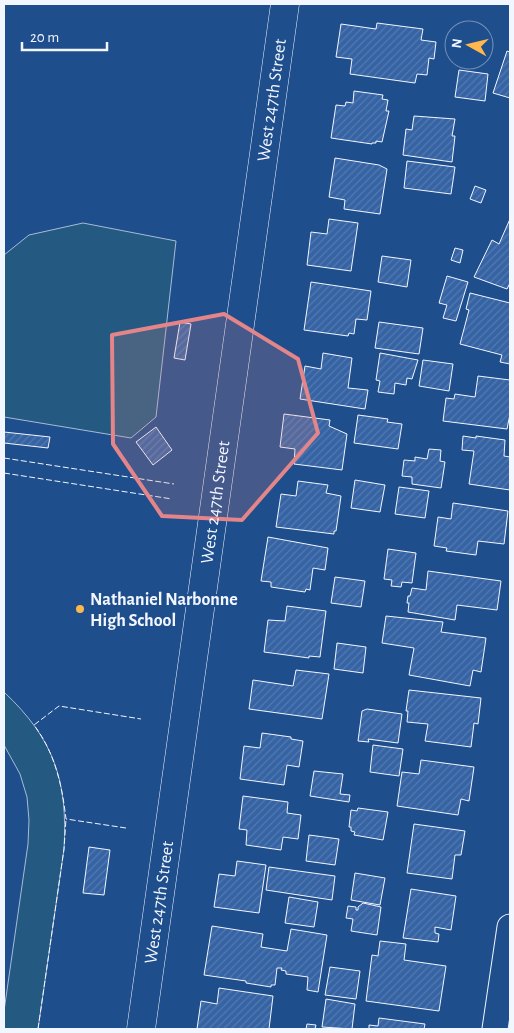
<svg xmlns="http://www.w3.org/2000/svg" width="514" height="1033" font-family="'Alegreya Sans',sans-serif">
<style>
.pitch{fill:#245a82;stroke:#a8bbd7}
.building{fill:url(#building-hatch);stroke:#f2f6ff}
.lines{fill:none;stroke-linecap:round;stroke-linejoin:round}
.street-casing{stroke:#f2f6ff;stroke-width:27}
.secondary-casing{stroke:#f2f6ff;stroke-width:29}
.street{stroke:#1f4e8c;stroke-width:25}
.secondary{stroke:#1f4e8c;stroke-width:28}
.fence{stroke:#f2f6ff;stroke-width:1;stroke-dasharray:6 2.5;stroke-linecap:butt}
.marked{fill:#e38589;fill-opacity:0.2;stroke:#e38589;stroke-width:4;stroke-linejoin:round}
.poi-dot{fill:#ffb74d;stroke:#1f4e8c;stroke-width:2}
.labels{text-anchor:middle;stroke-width:4;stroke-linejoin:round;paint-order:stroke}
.street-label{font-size:18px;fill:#f2f6ff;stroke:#1f4e8c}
.poi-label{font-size:18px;font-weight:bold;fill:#f2f6ff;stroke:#1f4e8c;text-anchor:start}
</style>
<defs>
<pattern id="building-hatch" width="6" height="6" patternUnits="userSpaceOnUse" patternTransform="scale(1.25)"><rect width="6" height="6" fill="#3563a3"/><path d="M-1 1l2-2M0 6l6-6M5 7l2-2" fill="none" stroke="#537ab1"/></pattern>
</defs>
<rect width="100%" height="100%" fill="#1f4e8c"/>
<!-- pitch -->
<path class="pitch" d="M83,223L176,241L156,417L131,438L4,417V255L29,235Z
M4,692C54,739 68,781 64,849L38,1029H4V1011L28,844L29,820L27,797L20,774L4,745Z"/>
<!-- building -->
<path class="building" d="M377,23L423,29L421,40L436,42L434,59L429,58L427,75L417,74L415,83L350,74L352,59L336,57L341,24L376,29Z
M507,51L510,52V98L493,93Z
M459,70L488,74L485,101L455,97Z
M354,91L383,95L382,99L388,100L386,111H389L382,142L376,141V143H372V144L331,138L336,105L345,106L346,102L353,103Z
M414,116L455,119L452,136H455L452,162L403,155L406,129L412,130Z
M335,158L379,165L387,169L380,214L344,209L345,200L329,197Z
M407,161L455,167L451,194L404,188Z
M475,186L486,190L481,203L470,199Z
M329,219L358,223L351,271L307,265L311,232L327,234Z
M510,219V283L507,289L474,277L492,240L499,244Z
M455,248L463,250L460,263L451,260Z
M382,256L411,260L407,287L378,282Z
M447,276L468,282L456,321L443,318L447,305L439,303Z
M311,282L371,291L367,320L356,319L354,334L349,333L348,336L304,330Z
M470,293L510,303V364L500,362L502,355L460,344L469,310L466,309Z
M180,322L191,324L185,360L174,358Z
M379,322L423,328L419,354L375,348Z
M323,353L352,358L348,388L368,390L365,409L300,399L305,366L321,369Z
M380,353L418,360L412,379L407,378L406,385L395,383L394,394L378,392L380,381L376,380Z
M423,360L453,364L449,391L419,386Z
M478,376L510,380V414L507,429L443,421L446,398L454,399L455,394L475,397Z
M284,414L330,420L329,426L347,434L342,470L294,464L295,449L280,447Z
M358,415L388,419L387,422L402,424L398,449L354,443Z
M156,427L172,450L153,465L136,442Z
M4,432L50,437L48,448L4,443Z
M463,436L476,438V436L505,440L504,456L510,457V490L469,484L474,451L462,450Z
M429,449L441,450L440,461L445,462L441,488L412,484V477L402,476L404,460L415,461V457L427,459Z
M355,480L385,485L380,512L351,508Z
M298,481L328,485L326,493L341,496L336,531H334V534L276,527L281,494L296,496Z
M399,487L429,491L425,518L395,514Z
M453,503L508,511L504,544L478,541L476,555L446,551L447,548L434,546L438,517L451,519Z
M268,537L328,548L325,570L313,568L310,590L306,589L305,592L271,587V582L261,581Z
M388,549L416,553L412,583L402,582L401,587L391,586L392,580L384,579Z
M428,571L501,581L497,610L457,605L455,620L408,612L409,603H407L408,596H410L412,588L426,590Z
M335,577L365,581L361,607L331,603Z
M287,606L326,611L320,657L309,656V658L264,652L268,620L285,621Z
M386,616L443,622L441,632L486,638L481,672L473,670L470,686L409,675L414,648L382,643Z
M337,643L366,647L363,673L334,669Z
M296,670L329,674L322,719L249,709L253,680L293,686Z
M409,690L481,698L478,724L474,723L471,747L425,741L428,724L407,722L408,711H406Z
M367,709L402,714L398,743L368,739L369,742L358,741L362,711Z
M262,733L291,737V739L303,741L299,767L287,765L284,785L240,779L244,746L260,748Z
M373,745L403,749L399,776L370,772Z
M421,760L474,767L469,801L461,799L458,815L397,806L402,772L419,774Z
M314,771L343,774L340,794L350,795L349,802L310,796Z
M243,796L288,802L287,813L301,815L298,839L283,837L281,850L246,845L247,830L239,829Z
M358,808L388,812L383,840L354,835L355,832L351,831V827H349L351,810L357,811Z
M414,824L465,831L461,855H455L452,879L407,873Z
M309,835L339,839L335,865L306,861Z
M89,847L110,850L104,895L83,893Z
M237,861L266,865L259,913L214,907L219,874L235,876Z
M269,867L335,876L332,900L266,890Z
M355,873L385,878L380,905L351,900Z
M411,889L456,896L451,930L435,927V933L439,934L438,942L403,938Z
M289,897L318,902L314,927L285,923Z
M363,903L381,907L377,935L351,931L353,919L346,918L348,906L356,907V910H358V907Z
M212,926L263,934L261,947L287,951L291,929L327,935L318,992L307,990L308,977L286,974V971L281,970L282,968H277L275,985H271V987L246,983V981L204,975Z
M380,941L406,944L404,960L446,966L439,1011L366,1001L372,955L378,956Z
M330,967L360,971L356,999L325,995Z
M219,988L273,996L269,1029H197L201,1001L217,1004Z
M326,999L355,1004L352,1029L322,1027Z
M379,1018L425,1024L424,1029H369V1025L378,1026Z
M307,1024L316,1025L315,1029H306Z"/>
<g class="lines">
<!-- street casing -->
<g class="street-casing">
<path id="street" d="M495,1029L510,927"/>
</g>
<!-- secondary casing -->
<g class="secondary-casing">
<g id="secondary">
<path id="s1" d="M141,1029L285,4"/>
</g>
</g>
<!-- street -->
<use href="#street" class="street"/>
<!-- secondary -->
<use href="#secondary" class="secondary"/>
<!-- fence -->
<path class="fence" d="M4,458L174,484
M4,473L172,499
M126,828L66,819C62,785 55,753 34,725L59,706L141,719
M38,1029L64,849L66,819"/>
</g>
<!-- marked area -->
<path class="marked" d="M224,314L298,359L318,433L242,520L162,516L113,444L112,335Z"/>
<!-- markers -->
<circle class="poi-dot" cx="80" cy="609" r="5"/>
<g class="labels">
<!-- street labels -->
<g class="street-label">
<text dy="6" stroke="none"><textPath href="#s1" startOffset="938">West 247th Street</textPath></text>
<text dy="6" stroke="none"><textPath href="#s1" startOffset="532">West 247th Street</textPath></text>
<text dy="6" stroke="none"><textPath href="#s1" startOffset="128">West 247th Street</textPath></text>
</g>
<!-- poi labels -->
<g class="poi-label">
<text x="90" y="605">Nathaniel Narbonne<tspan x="90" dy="21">High School</tspan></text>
</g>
</g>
<!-- border -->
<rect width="514" height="1033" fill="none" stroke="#f2f6ff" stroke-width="10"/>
<!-- north arrow -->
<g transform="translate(469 45) rotate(278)"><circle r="24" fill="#1f4e8c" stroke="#7391ba"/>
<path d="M0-4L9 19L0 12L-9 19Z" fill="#ffb74d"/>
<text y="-8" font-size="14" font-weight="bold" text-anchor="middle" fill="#f2f6ff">N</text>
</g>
<!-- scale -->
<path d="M22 42v8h85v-8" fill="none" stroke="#f2f6ff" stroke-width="2.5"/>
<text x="30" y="42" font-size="15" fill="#f2f6ff" stroke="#1f4e8c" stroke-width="4" paint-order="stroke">20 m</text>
</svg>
